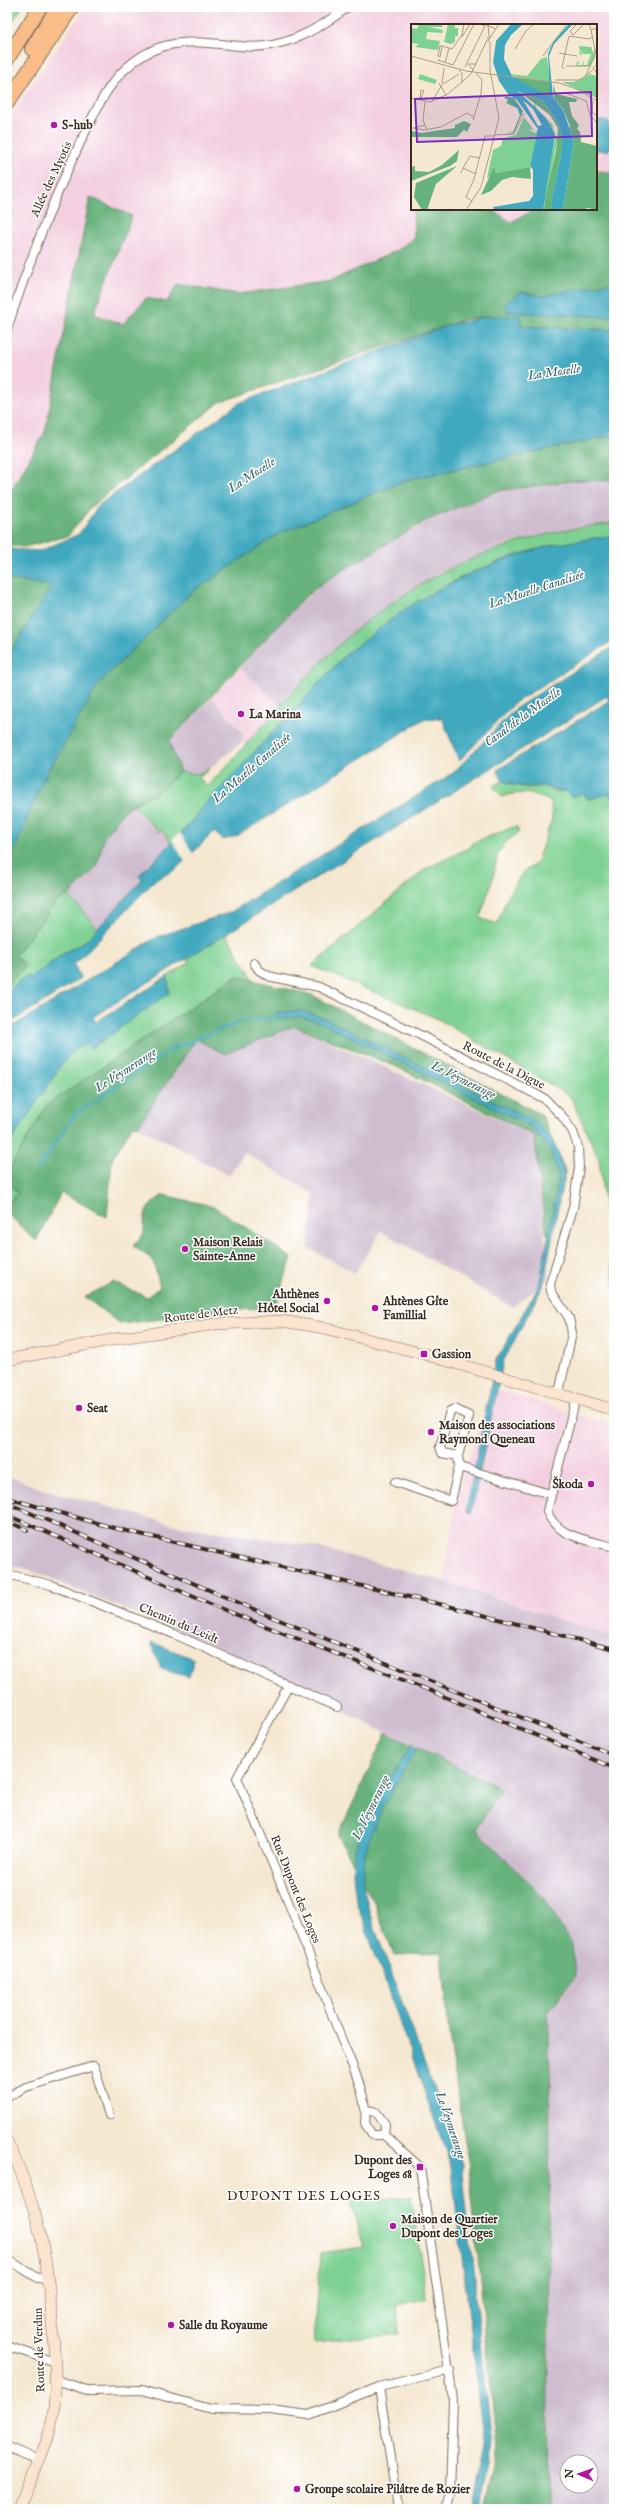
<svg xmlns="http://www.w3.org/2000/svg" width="621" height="2516" font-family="'IM FELL English',serif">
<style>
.built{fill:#f3cfe0}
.industrial{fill:#cfbdcf;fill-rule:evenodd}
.green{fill:#7fd193;stroke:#5d7e58}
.forest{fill:#67b37d;stroke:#516e4e}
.water{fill:#40a9c0;stroke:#3e6a6f}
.pier{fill:#f5e8d1}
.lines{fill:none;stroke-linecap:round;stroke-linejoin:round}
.stream{stroke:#40a9c0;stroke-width:2.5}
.street-casing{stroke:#7c6c5d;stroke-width:10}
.secondary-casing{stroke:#7c6c5d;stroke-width:12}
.highway-casing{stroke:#7c6c5d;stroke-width:16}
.street{stroke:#fff;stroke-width:8}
.secondary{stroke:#fce5d0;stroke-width:11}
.highway{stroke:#f8bd89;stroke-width:14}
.rail-casing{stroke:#3b2a1e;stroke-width:4}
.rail{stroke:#fff;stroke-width:2.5;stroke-dasharray:8;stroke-linecap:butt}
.poi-dot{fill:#b5179e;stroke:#fff;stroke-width:1.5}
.labels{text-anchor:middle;stroke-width:3;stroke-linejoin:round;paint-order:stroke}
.poi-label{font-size:12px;font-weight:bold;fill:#3b2a1e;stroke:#fff;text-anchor:start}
.street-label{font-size:12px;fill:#3b2a1e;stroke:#fff}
.water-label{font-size:13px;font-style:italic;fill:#3d6367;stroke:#fff}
.neighbourhood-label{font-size:13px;letter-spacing:1px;fill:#3b2a1e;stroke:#fff}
.inset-river{fill:none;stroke:#40a9c0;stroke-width:2}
.inset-road{fill:none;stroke:#ab9c89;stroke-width:1}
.view{fill:#7b2cbf;fill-opacity:0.15;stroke:#7b2cbf;stroke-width:2}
.inset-edge{fill:none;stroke:#3b2a1e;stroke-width:2}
</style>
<rect width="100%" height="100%" fill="#fff"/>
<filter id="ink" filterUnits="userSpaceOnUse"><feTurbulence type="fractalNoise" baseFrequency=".025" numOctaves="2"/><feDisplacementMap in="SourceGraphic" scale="8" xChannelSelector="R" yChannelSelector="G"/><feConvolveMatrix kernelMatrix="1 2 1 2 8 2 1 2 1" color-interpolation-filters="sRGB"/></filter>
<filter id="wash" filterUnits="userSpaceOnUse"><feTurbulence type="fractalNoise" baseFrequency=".012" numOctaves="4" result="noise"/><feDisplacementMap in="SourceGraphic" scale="16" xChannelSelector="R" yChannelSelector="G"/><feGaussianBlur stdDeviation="0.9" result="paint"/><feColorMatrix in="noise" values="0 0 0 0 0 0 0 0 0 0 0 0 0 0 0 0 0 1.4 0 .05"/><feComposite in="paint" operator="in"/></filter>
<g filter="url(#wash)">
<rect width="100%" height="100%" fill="#f5e8d1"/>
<!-- built -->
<path class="built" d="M86,7H614V172L596,171V25H412V209L415,237L398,250L331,281L238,294L178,284L167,302L146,298L123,324L94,314L132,216L90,197L45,432L7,497V120Z
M491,209H536L511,222Z
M240,668L281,706L245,746L242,742L243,733L212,697Z
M492,1388L614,1426V1637L444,1581L458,1491Z"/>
<!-- industrial -->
<path class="industrial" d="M579,480L614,481V523L580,527L507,544L437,574L375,615L337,646L281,706L240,668L270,632L322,583L425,521L497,491Z
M212,697L243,733L242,742L210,768L198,774L180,772L169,741Z
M133,804L158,831L162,829L171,844L139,875L143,880L98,929L69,895L97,867L104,837L127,807Z
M294,1026L534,1135L549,1279L512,1307L381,1231L355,1273L308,1248L314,1194L244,1152L229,1176L138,1126L196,1039L225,1053Z
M7,1476L42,1489L179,1526L313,1546L444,1581L614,1637V2509H547L550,2074L547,2014L575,1977L572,1945L544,1898L476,1829L501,1789L386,1733L244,1658L24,1568L7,1566ZM567,2462H591V2486H567Z"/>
<!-- green -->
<path class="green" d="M7,7H22L7,30Z
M614,523V535L552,545L514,556L475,571L435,591L346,654L171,844L162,829L159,832L133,804L155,794L180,772L198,774L210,768L199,778L207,787C251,741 291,690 337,647C414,574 510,534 614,523Z
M503,781L516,786L531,788L544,786L555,792L566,791L583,793L588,799L608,794L614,796V1287L599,1159L570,1096L436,1018L312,966L424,870L472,846V843L516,826L519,832L506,842L498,853L493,878L480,918L497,924L508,895L523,872L536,864L552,819L551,802C534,792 520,791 502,797L493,786Z
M69,895L98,929L87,940L64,953L32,977H24L7,993V986L25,966L15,956L57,901Z
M226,934L254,980L236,976L47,1105L7,1173V1147L69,1053L85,1044L92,1048L168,993V976L189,963L186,959Z
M7,1180L18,1194L7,1204Z
M411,2196L427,2298L397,2304L399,2334L314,2343L321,2253L364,2247L351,2202Z"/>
<!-- forest -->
<path class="forest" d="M596,171L614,172V282L543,296L521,292L508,312L614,317V330L520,326L488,316L466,319L220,402L92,506L68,536L24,547L7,546V497L45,432L90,197L132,216L94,314L123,324L146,298L167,302L178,284L238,294L331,281L398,250L414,237L413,209H491L511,222L536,209H596Z
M614,435V481L579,480L497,491L425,521L322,583L305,597L169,741L180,772L155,794L127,807L104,837L97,867L69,895L57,901L15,955L25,966L7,986V869L41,783L99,683L192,592L280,533L406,480Z
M7,579L52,586L7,657Z
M237,976L312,995L542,1115L566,1173L549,1236L546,1233L534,1135L395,1066L294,1026L225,1054L196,1039L138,1126L133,1125L112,1159L107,1217L61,1193L36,1241L7,1213V1204L18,1194L7,1180V1173L47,1105Z
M163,1195L213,1206L292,1258L275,1306L120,1324L85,1297L113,1282L147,1297L160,1287L153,1260L133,1246L144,1233C144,1211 145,1208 163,1195Z
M386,1733L502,1789L476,1829L544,1898L572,1945L575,1977L547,2014L550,2074L547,2509H483L497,2450L469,2168L449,2035L442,1953L394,1955L374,1903L338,1835Z"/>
<!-- water -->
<path class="water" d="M596,119L609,121L613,145L608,151L596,150Z
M614,282V317L508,312L505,303L521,292L543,296Z
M488,316H518L522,318L520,326L614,330V435L406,480L280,533L192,592L99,683L42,782L7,869V657L52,586L7,579V549L40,551L79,534L99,505L239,403L446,326Z
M614,535V640L516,702L459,761L442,718L424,719L237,836L223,840L214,832L175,870L155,880L74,965L81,978L7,1025V993L24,977H32L64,953L87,940L142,880L139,875L183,832L200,810L346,654L405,609L435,591L475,571L514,556L552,545Z
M614,646V796L608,794L588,799L583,793L572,797L566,791C552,792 550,786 542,786C526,787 519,787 503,781L497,770L609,701L607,696L93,1017L96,1022L168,976L169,993L92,1048L85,1044L69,1054L7,1147V1030L157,937L231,912L453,773L516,708Z
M303,1011L324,1018L536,1122L557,1148L564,1175L543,1286L503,1362L471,1513L466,1511L496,1360L539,1286L559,1177L550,1150L532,1127L322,1023L301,1017L277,1019V1012Z
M151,1642L194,1659L189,1677L161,1669Z
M412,1745L417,1748C396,1784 359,1839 363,1882C364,1893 368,1904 370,1915L462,2165L492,2445L479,2509H473L485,2447L451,2166L356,1901C355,1890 353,1879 353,1868C354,1823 389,1782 412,1745Z"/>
<!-- pier -->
<path class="pier" d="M180,833L194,855L186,863L172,840Z"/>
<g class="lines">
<!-- stream -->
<path class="stream" d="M37,1170L75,1114L174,1048L241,1021L279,1017"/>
</g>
</g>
<g filter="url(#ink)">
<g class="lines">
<!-- street casing -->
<g class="street-casing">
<path id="street" d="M7,329C28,265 51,204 80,143C92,119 103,92 121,73C135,59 154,47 174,44C196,40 217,44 240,46C281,51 316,31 348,7
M254,963L259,970L268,976L319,987L420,1035L545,1099L562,1116L573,1132L578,1147L579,1167L573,1208L550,1284L551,1291L569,1318L572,1333L559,1393
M576,1398L547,1511C556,1538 590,1540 614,1547
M458,1456L442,1453L440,1447L450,1411L455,1409L469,1416L458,1456L459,1467
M395,1482L451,1501L459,1467L550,1494
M7,1574L51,1585L174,1634L337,1707
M289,1685L237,1778C272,1861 306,1944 337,2028C347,2055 369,2096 365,2123L372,2135H384L420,2167L453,2400L450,2494L447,2509
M7,2097L26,2087L94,2066L109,2115
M367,2110L376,2112L385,2124L384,2135
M7,2259L38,2278L49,2279
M7,2346L55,2362
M56,2380L90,2391L141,2390L211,2409L270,2410L309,2415L379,2387L450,2370
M379,2387L398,2509
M7,2447L38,2460"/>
</g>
<!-- secondary casing -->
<g class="secondary-casing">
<path id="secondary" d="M7,1360L121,1338L216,1324L282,1321L324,1328L424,1354L614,1410
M7,2141C40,2209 48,2260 53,2334C55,2361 57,2389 53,2416C48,2447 30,2479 18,2509"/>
</g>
<!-- highway casing -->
<g class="highway-casing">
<path id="highway" d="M32,49L58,7
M7,59L40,7
M7,103L72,7"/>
</g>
<!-- street -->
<use href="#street" class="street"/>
<!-- secondary -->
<use href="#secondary" class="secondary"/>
<!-- highway -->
<use href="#highway" class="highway"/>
<!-- rail casing -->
<g class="rail-casing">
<path id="rail" d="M7,1498L114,1528L452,1607L614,1649
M7,1503L267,1615L614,1755
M7,1515L217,1607L431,1691L614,1768
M7,1521L27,1530"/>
</g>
<!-- rail -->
<use href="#rail" class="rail"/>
</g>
</g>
<!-- markers -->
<g class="poi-dot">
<circle cx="54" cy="125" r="4"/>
<circle cx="241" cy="714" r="4"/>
<circle cx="185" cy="1249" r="4"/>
<circle cx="327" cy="1301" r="4"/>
<circle cx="375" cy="1308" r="4"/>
<rect x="420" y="1350" width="8" height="8" rx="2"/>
<circle cx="79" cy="1408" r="4"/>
<circle cx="431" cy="1432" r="4"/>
<circle cx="591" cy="1484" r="4"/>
<rect x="416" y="2163" width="8" height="8" rx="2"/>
<circle cx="393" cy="2226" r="4"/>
<circle cx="171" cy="2325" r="4"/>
<circle cx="297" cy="2489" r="4"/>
</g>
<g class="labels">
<!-- poi labels -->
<g class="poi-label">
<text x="62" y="129">S-hub</text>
<text x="249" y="718">La Marina</text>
<text x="193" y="1246">Maison Relais<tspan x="193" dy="14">Sainte-Anne</tspan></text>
<text x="319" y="1298" text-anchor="end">Ahthènes<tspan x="319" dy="14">Hôtel Social</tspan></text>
<text x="383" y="1305">Ahtènes Gîte<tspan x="383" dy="14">Famillial</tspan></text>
<text x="432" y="1358">Gassion</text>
<text x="87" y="1412">Seat</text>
<text x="439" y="1429">Maison des associations<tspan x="439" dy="14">Raymond Queneau</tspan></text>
<text x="583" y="1488" text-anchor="end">Škoda</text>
<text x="412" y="2164" text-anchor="end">Dupont des<tspan x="412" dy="14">Loges 68</tspan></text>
<text x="401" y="2223">Maison de Quartier<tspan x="401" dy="14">Dupont des Loges</tspan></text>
<text x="179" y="2329">Salle du Royaume</text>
<text x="305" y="2493">Groupe scolaire Pilâtre de Rozier</text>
</g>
<!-- street labels -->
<g class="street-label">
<text transform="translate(51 179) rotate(-65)" y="4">Allée des Myotis</text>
<text transform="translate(504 1065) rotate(27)" y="4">Route de la Digue</text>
<text transform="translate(201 1314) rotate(-7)" y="4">Route de Metz</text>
<text transform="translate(179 1623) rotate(23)" y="4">Chemin du Leidt</text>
<text transform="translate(296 1889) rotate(68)" y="4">Rue Dupont des Loges</text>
<text transform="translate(39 2350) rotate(-92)" y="4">Route de Verdun</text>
</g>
<!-- water labels -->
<g class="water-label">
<text transform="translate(554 371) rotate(-8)" y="5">La Moselle</text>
<text transform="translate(251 474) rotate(-33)" y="5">La Moselle</text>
<text transform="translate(536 588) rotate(-18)" y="5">La Moselle Canalisée</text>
<text transform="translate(522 716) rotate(-36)" y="5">Canal de la Moselle</text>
<text transform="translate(251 767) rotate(-41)" y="5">La Moselle Canalisée</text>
<text transform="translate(125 1069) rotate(-33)" y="5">Le Veymerange</text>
<text transform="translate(464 1079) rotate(26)" y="5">Le Veymerange</text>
<text transform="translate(370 1807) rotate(-64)" y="5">Le Veymerange</text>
<text transform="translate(452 2125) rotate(71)" y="5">Le Veymerange</text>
</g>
<!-- neighbourhood labels -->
<g class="neighbourhood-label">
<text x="304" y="2200">DUPONT DES LOGES</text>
</g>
</g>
<!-- overview -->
<g transform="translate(411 24)">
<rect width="186" height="186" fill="#f5e8d1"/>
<path d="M8,0H31V3H18L32,6L31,9L16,8L15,15L29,17L27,26L4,23L8,20L0,19V4L6,5ZM37,0H44V4H47V12H44V18L40,20L33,18ZM168,22L180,23L184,33L179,42H167L165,41L167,34L166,39L170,38L166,41H172L173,35V41H176L180,30H172L169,25L171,31H169ZM136,33L139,58L101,52L99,50L116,52L130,35ZM9,50L26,56L24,60L7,55ZM179,50L185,52L186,74L151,58H163ZM124,80L126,85L141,100L146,116L134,186H132L133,169L144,114L135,94L121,82ZM113,93L123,106L117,105L124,109L127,105L119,143L85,149L84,144L81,151L76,154L82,126L90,122L92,114L105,111Z" fill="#7fd193"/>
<path d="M103,53L139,58V73L121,65ZM142,59L145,70L166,75L165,78H158L161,92L168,101L166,105L169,108L170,118L186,122V186L177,184L174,185L176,186H152L163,117L159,105L158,127L159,102L152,85L143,74ZM107,67L132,77L147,98L151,112V126L141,174V186H134V176L145,127L147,104L139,91ZM95,72L103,74L112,87L103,109L95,110L102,108L109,91L108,85L95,79L97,76L93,74ZM53,97L60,100L56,108L53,106L46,113H0V107L10,109L44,104V101ZM48,126L46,137L39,142L0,157V143L4,142V147L18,148L31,141ZM46,142L25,160L16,186H11L3,173L5,159ZM119,143L120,155L101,153L91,156L80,167L70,171L82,145L84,144L85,149Z" fill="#67b37d"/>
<path d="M100,0H112L100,11L94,21L93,35L101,52L139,73L137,30L142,18L158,0H162L143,20L138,32L142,73L152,86L163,117L152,186H141V174L151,126V112L147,98L132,77L107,67L135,94L144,111L132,186H83L82,183L118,177L122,172V146L119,142L127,105L106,76L97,70L88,57L82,38L85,17ZM112,76L122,85L131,101L127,102Z" fill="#40a9c0" fill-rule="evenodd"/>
<path class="inset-river" d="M98,74L107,83L110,91"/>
<path class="inset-road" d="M73,0L85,5M77,0L78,12M166,0L159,7L162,11L173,0M178,0L180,6L186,4M180,6L186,35M51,13L59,0M80,13H77V17L88,0M29,22H31L29,33L27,32ZM31,22L41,25L51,11L53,0M104,25L115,7L123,0M148,29L166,32M0,32L55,47L148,59L168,66L186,77M132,32L156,0M29,37L27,36L42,41L63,0M34,39L38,24M186,40L182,44L186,49M155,42H178M54,43L74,2L69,0M153,45L151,43L158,12L178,15L181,13M48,46L51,49V59M62,46L57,40H65M175,51L183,34L184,25M144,56H169L182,46M28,59L35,71M31,60L33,44M32,60L48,50M157,70L175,77L179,91L186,99M179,73L182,78L181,88L186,92M0,74L19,78L37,70L60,50L76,16M9,76L13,67L10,66L9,74M21,77L31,61M14,78L12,96L16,106M62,96L70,70L71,56L65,49M14,101L2,104L13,106L30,103L56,89L63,93M84,111L103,110L113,89M52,144L59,132L68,134M50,149L52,144L65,150M61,177L55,173L63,155L74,112H83M55,186L70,163L88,94L79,46V17"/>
<path class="view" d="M180,68L181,112L6,118L4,75Z"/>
<rect width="186" height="186" class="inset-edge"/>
</g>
<!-- margin -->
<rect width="621" height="2516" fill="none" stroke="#fff" stroke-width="24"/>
<!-- north arrow -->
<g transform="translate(579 2474) rotate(272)"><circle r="19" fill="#ffffff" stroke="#b1aaa5"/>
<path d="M0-3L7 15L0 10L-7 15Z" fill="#b5179e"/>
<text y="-6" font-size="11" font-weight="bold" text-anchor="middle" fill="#3b2a1e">N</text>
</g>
</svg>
